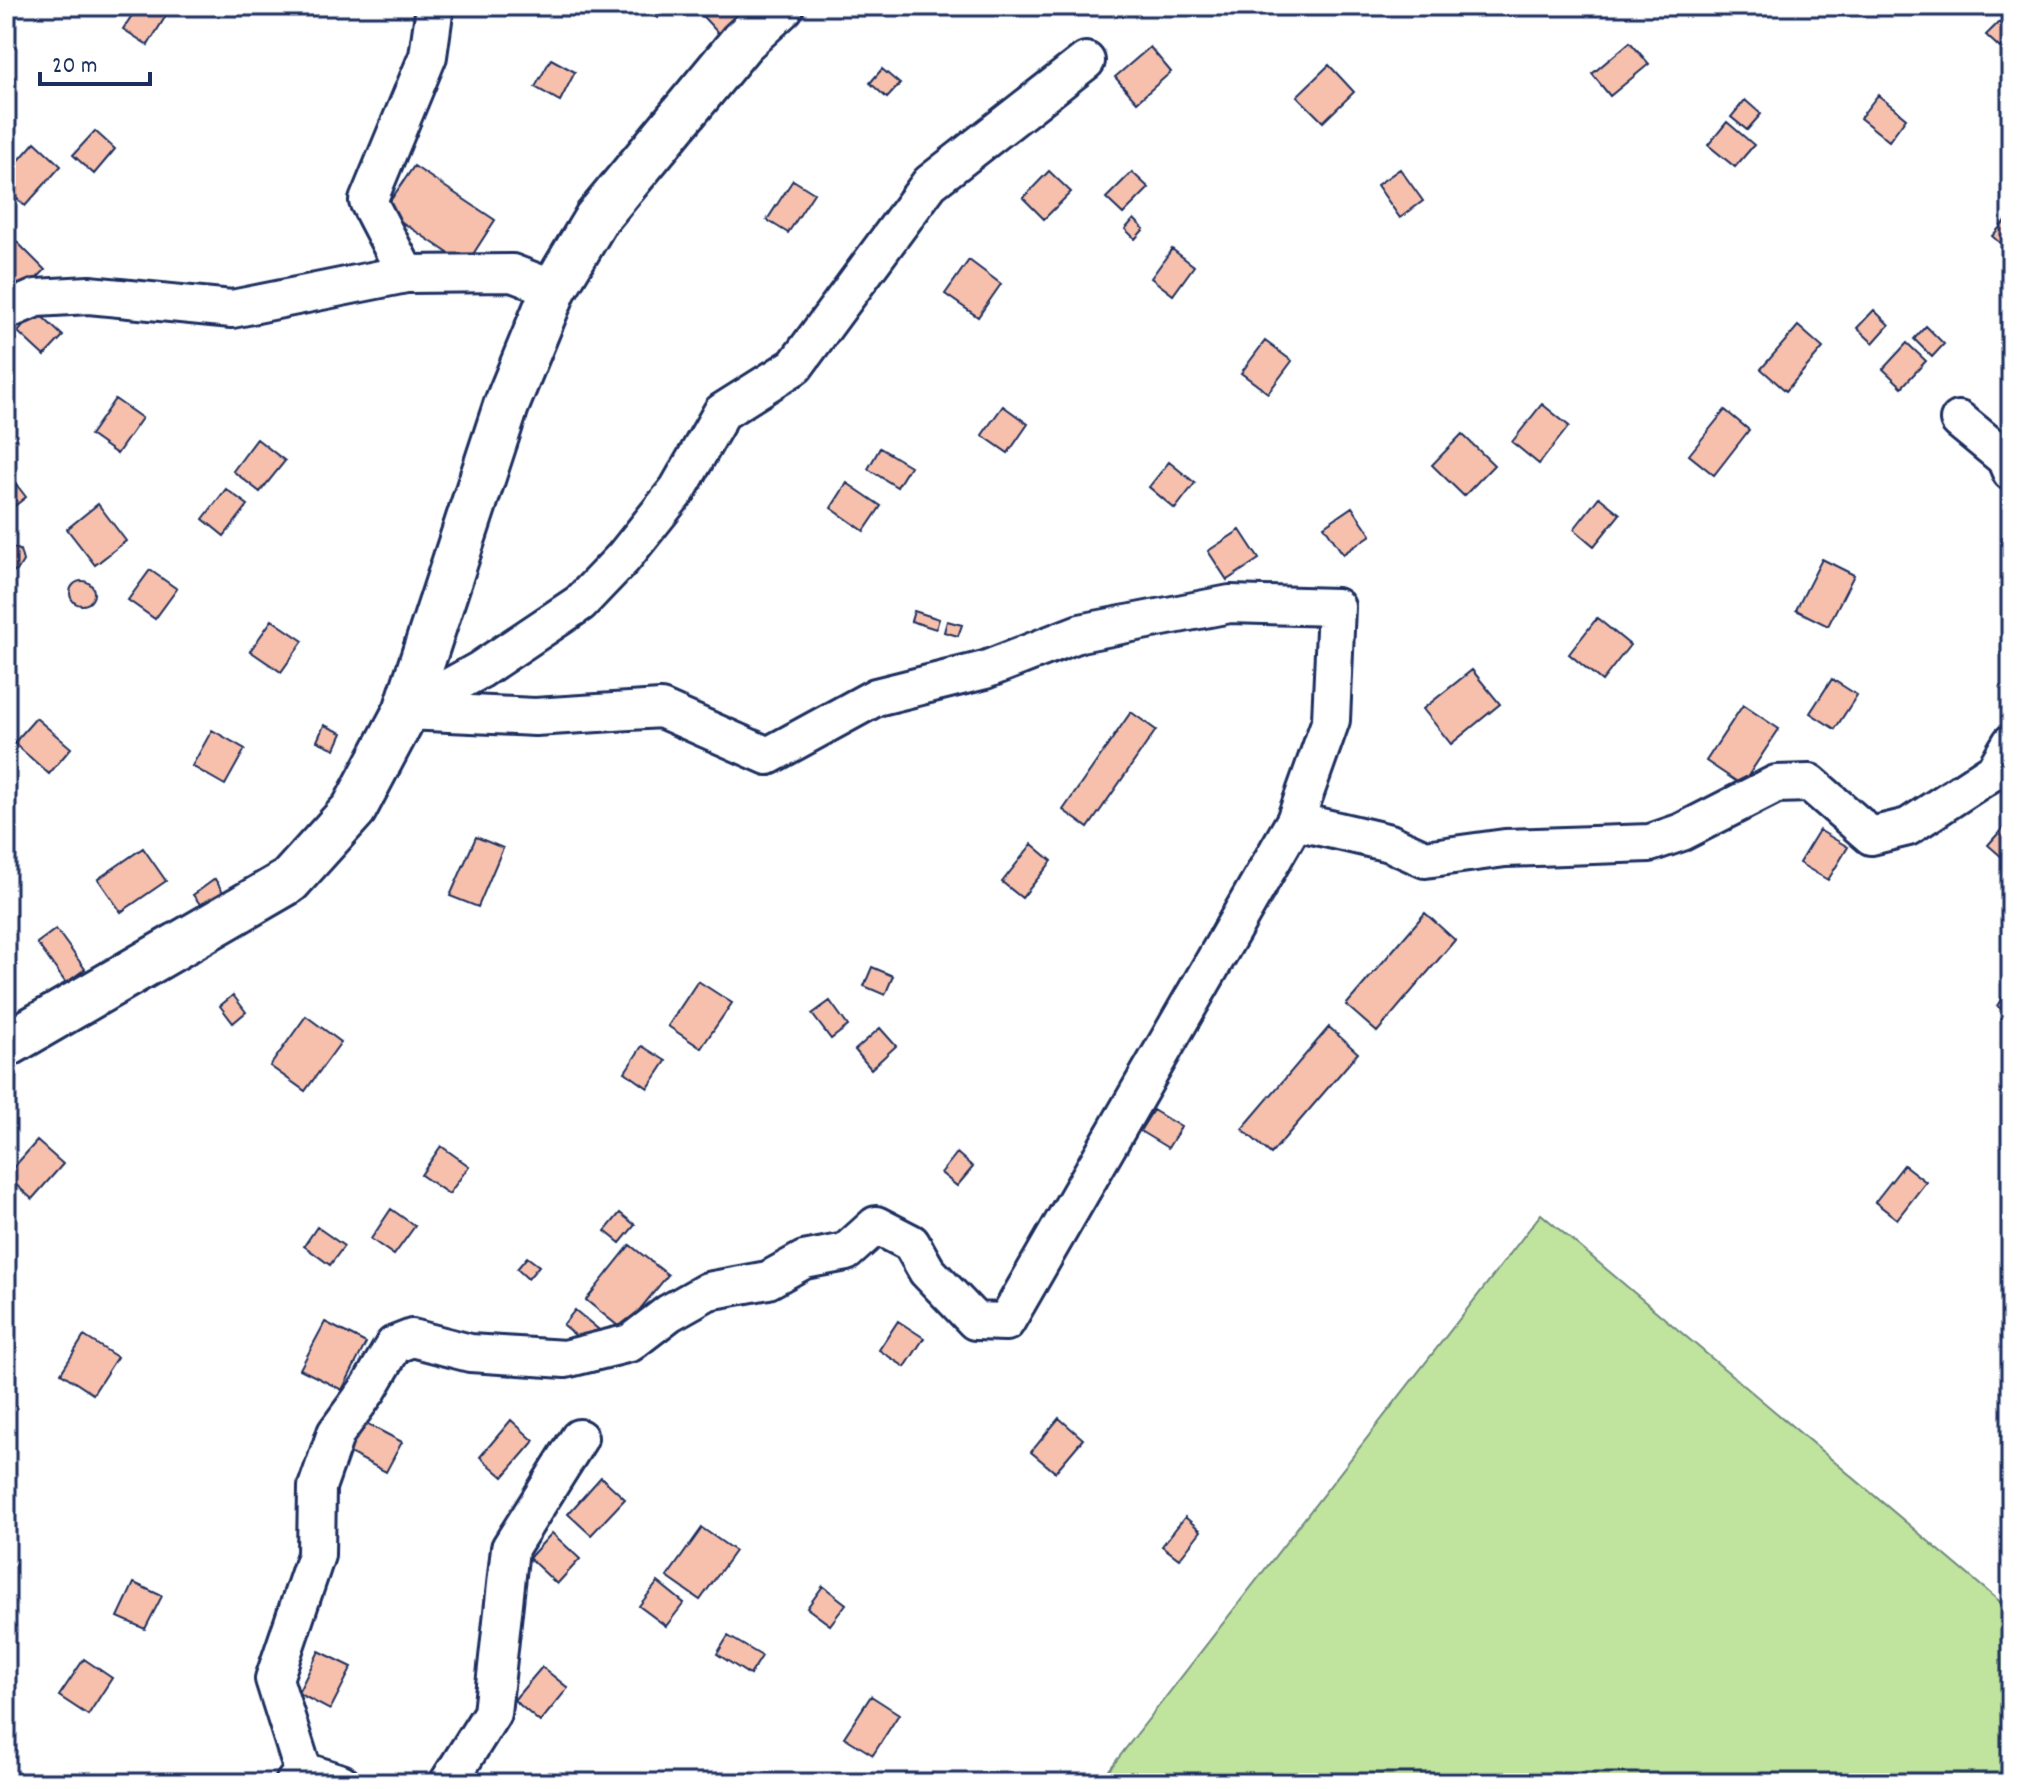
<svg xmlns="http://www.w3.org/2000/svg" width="2017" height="1789" font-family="Dekko,sans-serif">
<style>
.green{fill:#c0e39d;stroke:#6e897e;stroke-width:2}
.building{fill:#f7c0ac;stroke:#1b2f5e;stroke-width:2}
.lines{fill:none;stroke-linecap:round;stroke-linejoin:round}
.minor-casing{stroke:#1b2f5e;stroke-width:42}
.secondary-casing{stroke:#1b2f5e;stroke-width:50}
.minor{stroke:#fff;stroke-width:36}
.secondary{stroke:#fff;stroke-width:44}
</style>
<rect width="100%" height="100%" fill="#fff"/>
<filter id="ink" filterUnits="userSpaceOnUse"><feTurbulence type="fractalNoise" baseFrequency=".0125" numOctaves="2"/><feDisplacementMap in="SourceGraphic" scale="16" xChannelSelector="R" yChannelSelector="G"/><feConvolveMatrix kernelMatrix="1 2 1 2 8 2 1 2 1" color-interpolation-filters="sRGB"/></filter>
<g filter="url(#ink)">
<!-- green -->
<path class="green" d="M1541,1214L2011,1611V1783H1099Z"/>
<!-- building -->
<path class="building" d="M138,6L170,9L148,45L123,29Z
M636,6H663L658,18L635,9Z
M693,6H741L744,9L720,35Z
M1999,22L2011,34L2000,48L1986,35Z
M1630,42L1649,64L1610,96L1592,74Z
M1150,47L1171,72L1137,102L1115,77Z
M551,59L575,72L560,101L535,87Z
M1329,65L1354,92L1323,122L1297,96Z
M882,69L900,84L887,98L870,83Z
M1878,95L1906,118L1889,141L1860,118Z
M1745,100L1761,114L1747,130L1731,117Z
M1727,122L1754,145L1735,167L1708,145Z
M95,131L115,149L94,174L73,155Z
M35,142L61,166L25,206L6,189V175Z
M414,166L495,220L466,265L384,210Z
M1400,169L1423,201L1400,218L1377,185Z
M1049,171L1071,192L1044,219L1023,198Z
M1132,172L1149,188L1123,214L1106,198Z
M793,180L814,193L788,233L767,220Z
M2011,215V253L1992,236Z
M1134,219L1144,229L1135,239L1125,229Z
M14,239L45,270L22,293L6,277V247Z
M1172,249L1194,266L1173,295L1151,278Z
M969,260L1001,284L978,317L945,294Z
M1874,310L1889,325L1873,343L1857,328Z
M36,311L63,336L44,356L18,332Z
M1798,326L1823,348L1786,391L1761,369Z
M1926,326L1944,344L1932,357L1914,339Z
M1265,341L1292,361L1268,393L1241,373Z
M1907,343L1926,361L1902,387L1883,369Z
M115,399L142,418L117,454L90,435Z
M1542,404L1569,426L1539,464L1512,442Z
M1003,406L1028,424L1008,453L982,435Z
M1725,410L1749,430L1714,475L1689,455Z
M1462,434L1494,465L1464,496L1432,465Z
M257,439L285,461L260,492L233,471Z
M880,448L910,466L897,487L868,469Z
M1169,462L1195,483L1175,509L1149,487Z
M9,475L26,497L6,513V477Z
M847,483L881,506L864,531L831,508Z
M226,489L248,505L224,536L203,519Z
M1599,497L1620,514L1594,546L1574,529Z
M98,504L126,541L95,565L67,529Z
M1352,507L1371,535L1343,554L1324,526Z
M1240,530L1259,559L1227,580L1208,551Z
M6,545L20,550L23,561L17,571L6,575Z
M1822,559L1854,575L1828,626L1796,610Z
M150,570L177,589L155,619L128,600Z
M70 593a12 12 0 1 1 24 0a12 12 0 1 1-24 0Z
M914,611L939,619L936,629L911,621Z
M1597,618L1630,645L1602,681L1569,654Z
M272,620L303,641L281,672L250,651Z
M947,621L962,625L958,636L944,632Z
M1472,670L1500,704L1451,744L1423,709Z
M1832,679L1857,695L1835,729L1810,713Z
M1743,705L1779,729L1742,785L1706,761Z
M1131,712L1156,730L1088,828L1063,810Z
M36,718L71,748L49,774L14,743Z
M324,725L342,733L335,749L317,741Z
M212,730L245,749L225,785L192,766Z
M2011,819V865L1988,845Z
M1819,830L1848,847L1828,880L1799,863Z
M476,837L503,848L478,907L450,896Z
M1032,844L1052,861L1022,898L1002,882Z
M143,848L166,881L121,912L98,879Z
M215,879L224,894L203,908L193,895Z
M1425,913L1455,940L1377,1032L1346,1005Z
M56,929L85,969L66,983L37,943Z
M872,967L893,976L885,995L864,986Z
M698,981L732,1003L701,1048L668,1026Z
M2011,984V1015L1997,1006Z
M233,995L246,1012L233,1023L220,1006Z
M830,1001L848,1026L831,1039L812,1014Z
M306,1016L341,1042L305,1091L270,1066Z
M1329,1027L1358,1053L1271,1154L1242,1129Z
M880,1028L896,1046L871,1069L855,1050Z
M642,1046L666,1061L648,1088L625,1072Z
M1153,1110L1181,1127L1168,1148L1140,1131Z
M37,1141L63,1164L32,1199L6,1176Z
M441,1146L469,1166L449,1194L421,1175Z
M957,1153L973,1167L957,1186L941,1173Z
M1904,1165L1926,1182L1897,1219L1875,1202Z
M391,1209L415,1226L394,1255L371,1239Z
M620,1213L635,1225L620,1243L605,1231Z
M317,1227L344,1246L330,1265L304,1246Z
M630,1245L668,1275L623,1330L586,1300Z
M527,1257L539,1266L528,1279L517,1269Z
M575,1310L604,1334L592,1349L563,1325Z
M898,1321L924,1338L905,1367L879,1350Z
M325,1322L366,1343L342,1390L300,1369Z
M84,1336L117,1357L93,1394L61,1373Z
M1059,1418L1083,1439L1055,1472L1031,1452Z
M360,1420L402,1442L386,1472L344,1450Z
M511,1420L534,1441L503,1477L480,1457Z
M601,1477L625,1499L591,1535L568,1514Z
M1185,1517L1201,1531L1179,1559L1162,1546Z
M702,1528L735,1551L700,1600L667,1577Z
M552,1533L580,1559L557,1584L529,1558Z
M658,1582L684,1603L666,1626L639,1606Z
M134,1583L162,1596L145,1629L118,1617Z
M823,1586L846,1604L830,1625L807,1608Z
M728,1636L762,1656L750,1675L717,1654Z
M319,1651L352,1667L330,1710L298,1693Z
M84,1659L112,1678L88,1715L59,1696Z
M542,1667L568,1688L540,1722L514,1700Z
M871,1696L899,1714L873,1755L844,1737Z"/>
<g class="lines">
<!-- minor casing -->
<g class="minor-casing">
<path id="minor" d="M406,274L368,201L428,56L435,6
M6,311L36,298L89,295L232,309L406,274L512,273L554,289
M1959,420L2005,458L2011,472
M406,711L480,670L580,603L623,558L678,489L722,412L795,366L930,183L1086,61
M1295,821L1390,843L1425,859L1505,848L1650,843L1682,832L1776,784L1810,783L1871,836L1908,827L1995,770L2011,743
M303,1771L274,1679L316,1555L317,1487L336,1433L369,1388L394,1345L412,1338L470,1353L565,1359L630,1343L669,1313L708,1291L768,1280L804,1260L846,1252L876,1225L911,1243L927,1271L975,1321L1006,1322L1295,821L1331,720L1336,607L1230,604L1080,633L985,670L876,697L768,756L661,709L535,717L406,711
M294,1783L303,1771L341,1783
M448,1783L492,1713L510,1548L579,1438"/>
</g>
<!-- secondary casing -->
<g class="secondary-casing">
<path id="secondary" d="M6,1045L289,881L354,809L406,711L506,406L554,289L596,219L742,42L781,6"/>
</g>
<!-- minor -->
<use href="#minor" class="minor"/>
<!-- secondary -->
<use href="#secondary" class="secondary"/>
</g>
</g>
<!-- margin -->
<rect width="2017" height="1789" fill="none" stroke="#fff" stroke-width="32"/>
<rect x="16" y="16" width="1985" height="1757" fill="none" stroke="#1b2f5e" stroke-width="3" filter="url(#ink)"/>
<!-- scale -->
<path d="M40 72v12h110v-12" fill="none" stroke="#1b2f5e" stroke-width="4"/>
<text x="52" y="72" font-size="24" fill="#1b2f5e" stroke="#ffffff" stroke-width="6" paint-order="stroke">20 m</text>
</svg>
